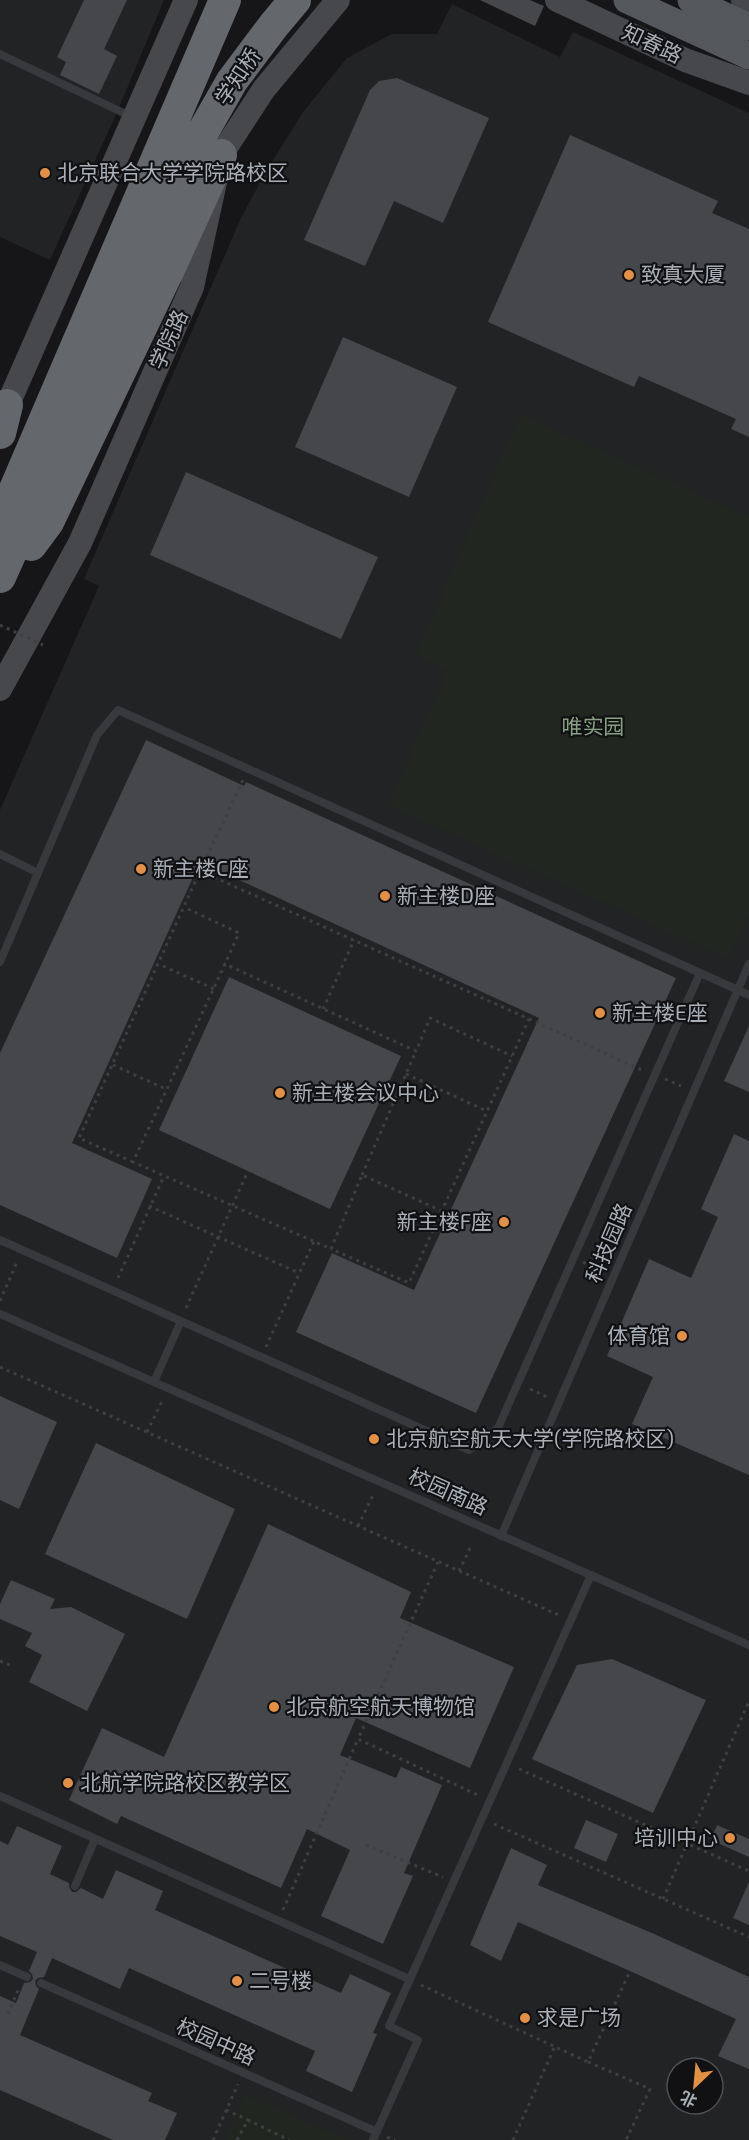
<svg xmlns="http://www.w3.org/2000/svg" width="749" height="2140" font-family="'Exo 2','Noto Sans SC',sans-serif">
<style>
.built{fill:#222325;fill-rule:evenodd}
.green{fill:#212720}
.building{fill:#45474b}
.lines{fill:none;stroke-linecap:round;stroke-linejoin:round}
.path{stroke:#3d4043;stroke-width:3;stroke-dasharray:3 4.5;stroke-linecap:butt}
.lane{stroke:#37393c;stroke-width:8}
.secondary{stroke:#46484c;stroke-width:24}
.primary{stroke:#54575b;stroke-width:27}
.highway{stroke:#64686d;stroke-width:32}
.path-bridge{stroke:#3d4043;stroke-width:3;stroke-dasharray:3 4.5;stroke-linecap:butt}
.poi-dot{fill:#e29043;stroke:#111113;stroke-width:2}
.labels{text-anchor:middle;stroke-width:4.5;stroke-linejoin:round;paint-order:stroke}
.street-label{font-size:21px;fill:#a9b0b7;stroke:#111113}
.poi-label{font-size:21px;fill:#a9b0b7;stroke:#111113;text-anchor:start}
.park-label{font-size:21px;fill:#86a082;stroke:#111113}
</style>
<rect width="100%" height="100%" fill="#161618"/>
<!-- built -->
<path class="built" d="M0,0H164L118,110L50,260L0,237Z
M452,4L560,57L573,32L749,113V2140H0V810L99,586L84,579L241,218L265,173L303,112L347,58L392,34H437ZM677,2068H713V2104H677Z"/>
<!-- green -->
<path class="green" d="M520,415L749,517V915L729,959L388,805L448,669L416,655Z
M245,2095L347,2140H225Z"/>
<!-- building -->
<path class="building" d="M84,0H127L104,49L117,56L99,94L60,75L66,62L57,57Z
M480,0H530L544,6L535,26Z
M397,78L489,118L443,223L394,201L365,266L304,240L370,90L379,81Z
M570,135L718,201L712,213L749,229V437L731,429L736,419L639,376L634,387L488,322Z
M343,337L457,387L409,497L295,447Z
M186,472L378,557L341,639L150,555Z
M146,740L244,786L246,782L676,978L476,1413L296,1332L332,1253L414,1290L539,1018L200,862L72,1143L152,1179L117,1258L0,1205V1053Z
M229,977L401,1056L330,1209L159,1130Z
M749,1026V1092L724,1081Z
M734,1134L749,1141V1475L632,1424L653,1377L607,1356L649,1259L691,1278L718,1217L701,1209Z
M0,1396L57,1422L19,1509L0,1500Z
M96,1443L235,1509L187,1619L45,1554Z
M268,1524L411,1592L400,1618L514,1667L470,1768L356,1718L340,1755L396,1778L401,1767L442,1785L404,1873L413,1876L383,1944L321,1916L350,1850L307,1829L281,1888L121,1816L117,1824L69,1800L102,1728L164,1757Z
M11,1580L55,1599L50,1609L71,1607L125,1634L87,1711L29,1682L42,1655L25,1646L32,1633L0,1619V1604Z
M612,1659L706,1700L653,1813L532,1759L577,1665Z
M586,1820L618,1834L606,1862L574,1848Z
M717,1825L749,1839V1857L711,1840Z
M17,1826L62,1846L50,1874L69,1883V1887L72,1892H76L81,1888L103,1899L116,1870L163,1891L155,1910L341,1993L350,1974L391,1993L373,2033L377,2034L352,2092L306,2071L315,2051L129,1968L120,1989L52,1958L44,1977L38,1978L35,1981L36,1986L39,1989L20,2035L152,2093L148,2101L177,2113L165,2140H113L0,2090V1996L16,2003L24,1983L30,1982L33,1979L32,1974L29,1971L37,1952L0,1936V1841L8,1845Z
M511,1848L547,1865L538,1885L652,1933L749,1977V2069L718,2056L736,2019L630,1971L518,1922L501,1961L470,1945Z
M749,1882V1925L733,1918Z"/>
<g class="lines">
<!-- path -->
<path class="path" d="M200,871L243,780
M188,909L239,933L225,964
M163,966L214,989
M323,1009L354,940
M529,1019L642,1070
M113,1065L166,1089
M406,1074L487,1111
M665,1079L681,1086
M133,1162L79,1138L200,871L529,1019L409,1283L331,1249
M362,1175L416,1051
M149,1206L299,1273
M442,1211L362,1175L331,1249L133,1162L225,964L416,1051L430,1018L512,1056
M583,1262L602,1271
M118,1278L164,1176
M0,1301L17,1262
M186,1308L248,1171
M266,1347L314,1241
M0,1367L561,1616
M530,1389L549,1398
M147,1432L163,1399
M358,1526L374,1493
M438,1562L358,1739L480,1796
M459,1571L472,1544
M0,1661L12,1666
M519,1769L749,1871
M494,1824L749,1937
M366,1845L443,1877
M663,1899L749,1701
M283,1910L358,1739
M421,1985L588,2062L630,1971
M8,2014L19,1988
M588,2062L650,2089L626,2140
M226,2110L248,2120
M387,2137L395,2140
M213,2140L238,2084
M237,2140L248,2120L289,2140
M513,2140L555,2046"/>
<!-- lane -->
<path class="lane" d="M0,54L132,117
M0,854L38,873
M0,962L97,735L118,710L749,995
M0,1240L469,1450L498,1428L700,973
M0,1314L749,1645
M154,1382L181,1321
M501,1536L749,964
M0,1796L409,1979
M75,1886L95,1839
M0,1965L27,1977
M41,1983L377,2132
M373,2140L418,2040L389,2026L591,1575"/>
<!-- secondary -->
<path class="secondary" d="M557,0L685,60L749,83
M743,0L749,3
M1,420L186,0
M0,689L80,543L192,287L221,155L264,89L338,0"/>
<!-- primary -->
<path class="primary" d="M627,0L749,56
M691,0L749,27"/>
<!-- highway -->
<path class="highway" d="M0,433L7,405
M0,524L225,0
M31,545L48,522L170,267L221,155
M0,577L188,158L232,81L274,25L295,0"/>
<!-- path-bridge -->
<path class="path-bridge" d="M0,625L43,645"/>
</g>
<!-- markers -->
<g class="poi-dot">
<circle cx="45" cy="173" r="6"/>
<circle cx="629" cy="275" r="6"/>
<circle cx="141" cy="869" r="6"/>
<circle cx="385" cy="896" r="6"/>
<circle cx="600" cy="1013" r="6"/>
<circle cx="280" cy="1093" r="6"/>
<circle cx="504" cy="1222" r="6"/>
<circle cx="682" cy="1336" r="6"/>
<circle cx="374" cy="1439" r="6"/>
<circle cx="274" cy="1707" r="6"/>
<circle cx="68" cy="1783" r="6"/>
<circle cx="730" cy="1838" r="6"/>
<circle cx="237" cy="1981" r="6"/>
<circle cx="525" cy="2018" r="6"/>
</g>
<g class="labels">
<!-- street labels -->
<g class="street-label">
<text transform="translate(652 44) rotate(25)" y="7">知春路</text>
<text transform="translate(238 77) rotate(-56)" y="7">学知桥</text>
<text transform="translate(169 340) rotate(-66)" y="7">学院路</text>
<text transform="translate(609 1243) rotate(-67)" y="7">科技园路</text>
<text transform="translate(448 1492) rotate(24)" y="7">校园南路</text>
<text transform="translate(216 2042) rotate(24)" y="7">校园中路</text>
</g>
<!-- poi labels -->
<g class="poi-label">
<text x="57" y="180">北京联合大学学院路校区</text>
<text x="641" y="282">致真大厦</text>
<text x="153" y="876">新主楼C座</text>
<text x="397" y="903">新主楼D座</text>
<text x="612" y="1020">新主楼E座</text>
<text x="292" y="1100">新主楼会议中心</text>
<text x="492" y="1229" text-anchor="end">新主楼F座</text>
<text x="670" y="1343" text-anchor="end">体育馆</text>
<text x="386" y="1446">北京航空航天大学(学院路校区)</text>
<text x="286" y="1714">北京航空航天博物馆</text>
<text x="80" y="1790">北航学院路校区教学区</text>
<text x="718" y="1845" text-anchor="end">培训中心</text>
<text x="249" y="1988">二号楼</text>
<text x="537" y="2025">求是广场</text>
</g>
<!-- park labels -->
<g class="park-label">
<text x="593" y="734">唯实园</text>
</g>
</g>
<!-- north arrow -->
<g transform="translate(695 2086) rotate(206)"><circle r="28" fill="#111113" stroke="#4e5155" stroke-width="1.5"/>
<path d="M0-4.5L10 22L0 15L-10 22Z" fill="#e29043"/>
<text y="-9" font-size="16" font-weight="bold" text-anchor="middle" fill="#a9b0b7">北</text>
</g>
</svg>
